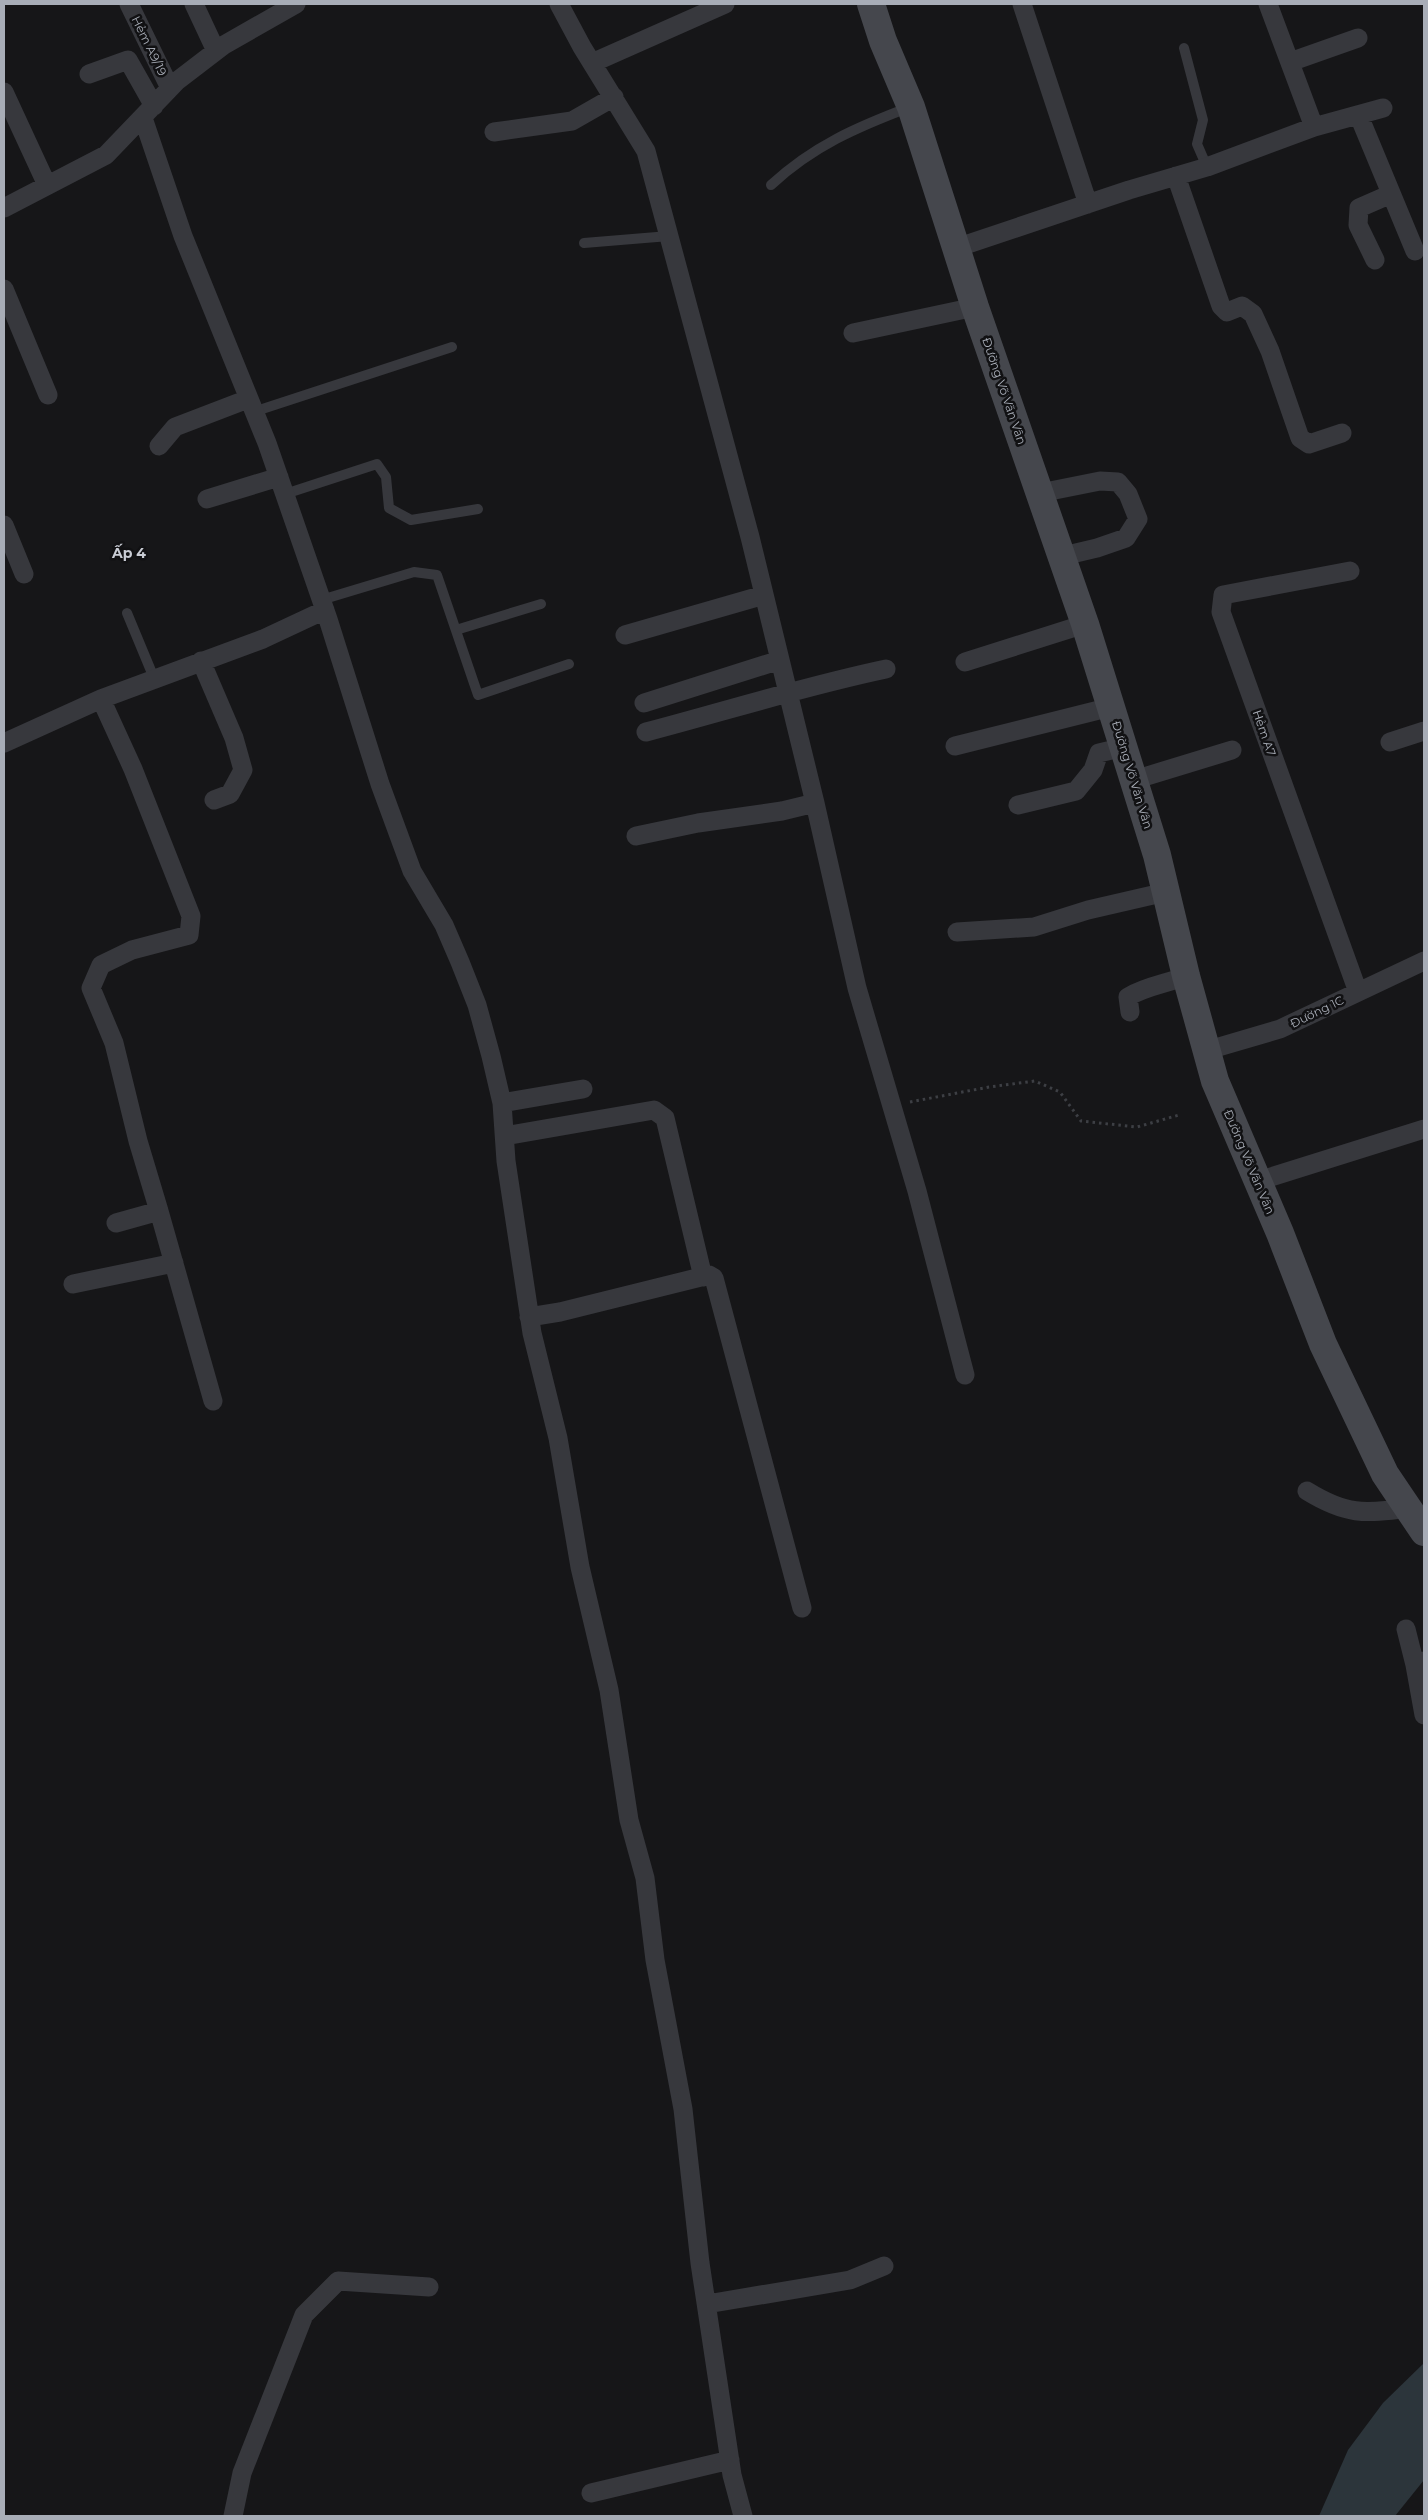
<svg xmlns="http://www.w3.org/2000/svg" width="1428" height="2520" font-family="Montserrat,sans-serif">
<style>
.water{fill:#2c353b}
.lines{fill:none;stroke-linecap:round;stroke-linejoin:round}
.path{stroke:#3d3f44;stroke-width:3;stroke-dasharray:2.5 4;stroke-linecap:butt}
.lane{stroke:#37383d;stroke-width:10}
.street{stroke:#37383d;stroke-width:19}
.secondary{stroke:#45474d;stroke-width:28}
.labels{text-anchor:middle;stroke-width:5;stroke-linejoin:round;paint-order:stroke}
.street-label{font-size:12px;fill:#a8adb7;stroke:#111113}
.neighbourhood-label{font-size:14px;font-weight:bold;fill:#c9ccd4;stroke:#111113}
</style>
<rect width="100%" height="100%" fill="#161618"/>
<!-- water -->
<path class="water" d="M1424,2363V2480L1395,2516H1319L1348,2450L1383,2403Z"/>
<g class="lines">
<!-- path -->
<path class="path" d="M910,1102L989,1087L1035,1081L1060,1092L1081,1121L1137,1127L1179,1115"/>
<!-- lane -->
<path class="lane" d="M1184,48L1203,120L1197,144L1207,167
M771,185C813,146 857,127 910,107
M584,243L669,236
M253,412L452,347
M285,494L377,464L386,477L389,508L411,520L478,509
M321,600L414,572L437,575L478,695L569,664
M127,613L154,678
M456,630L541,604"/>
<!-- street -->
<path class="street" d="M129,4L170,88
M194,4L216,51
M559,4L582,47L646,151L750,537L815,803L857,988L917,1191L965,1375
M1022,4L1088,204
M1268,4L1314,127
M1290,62L1358,38
M592,63L725,4
M89,74L128,60L154,106
M4,92L47,185
M1359,116L1415,251
M143,118L183,236L267,443L328,619L380,784L412,871L444,925L460,962L477,1005L491,1056L502,1103L506,1161L532,1333L558,1438L580,1567L609,1690L629,1820L645,1878L655,1960L683,2109L700,2263L732,2475L743,2516
M494,132L572,121L614,97
M1176,176L1221,306L1227,312L1242,306L1253,314L1270,351L1300,438L1309,444L1342,433
M4,208L106,155L177,81L224,45L296,4
M956,248L1129,190L1207,167L1314,127L1383,108
M1375,260L1358,225L1359,208L1391,194
M4,289L48,395
M853,333L975,307
M159,446L175,427L248,399
M1040,493L1100,481L1118,482L1128,494L1138,519L1126,538L1097,548L1063,556
M207,499L279,477
M4,525L24,574
M1350,571L1223,595L1221,612L1358,992
M625,635L764,595
M201,661L234,738L243,770L230,794L214,800
M965,662L1085,624
M101,699L133,769L191,916L189,935L132,950L101,965L91,988L114,1043L138,1141L159,1211L116,1223
M644,703L780,660
M646,732C726,711 805,686 886,669
M1390,742L1424,731
M4,743L101,699L263,639L325,610
M955,746L1111,707
M1134,780L1232,750
M1018,805L1076,791L1093,770L1099,753L1124,747
M636,836L698,823L782,811L815,803
M957,932L1034,927L1088,910L1166,892
M1130,1012L1128,997C1146,986 1166,984 1186,976
M1205,1051L1280,1029L1424,961
M502,1103L583,1089
M505,1136L654,1110L665,1118L703,1277
M1258,1181L1424,1129
M159,1211L213,1401
M73,1284L174,1263
M529,1317L560,1312L709,1275L714,1278L802,1608
M1307,1491C1346,1515 1364,1514 1408,1508
M1406,1629L1415,1665
M1424,1661L1415,1665L1424,1715
M707,2304L850,2280L884,2266
M591,2493L730,2460
M233,2516L242,2473L304,2315L338,2281L429,2287"/>
<!-- secondary -->
<path class="secondary" d="M871,4L883,41L911,107L975,307L1085,624L1157,855L1186,976L1215,1081L1280,1233L1323,1344L1385,1474L1424,1532"/>
</g>
<g class="labels">
<!-- street labels -->
<g class="street-label">
<text transform="translate(149 46) rotate(64)" y="4">Hẻm A9/19</text>
<text transform="translate(1004 391) rotate(71)" y="4">Đường Võ Văn Vân</text>
<text transform="translate(1264 733) rotate(71)" y="4">Hẻm A7</text>
<text transform="translate(1132 775) rotate(73)" y="4">Đường Võ Văn Vân</text>
<text transform="translate(1317 1012) rotate(-26)" y="4">Đường 1C</text>
<text transform="translate(1249 1162) rotate(67)" y="4">Đường Võ Văn Vân</text>
</g>
<!-- neighbourhood labels -->
<g class="neighbourhood-label">
<text x="129" y="558">Ấp 4</text>
</g>
</g>
<!-- border -->
<rect width="1428" height="2520" fill="none" stroke="#a8adb7" stroke-width="10"/>
</svg>
